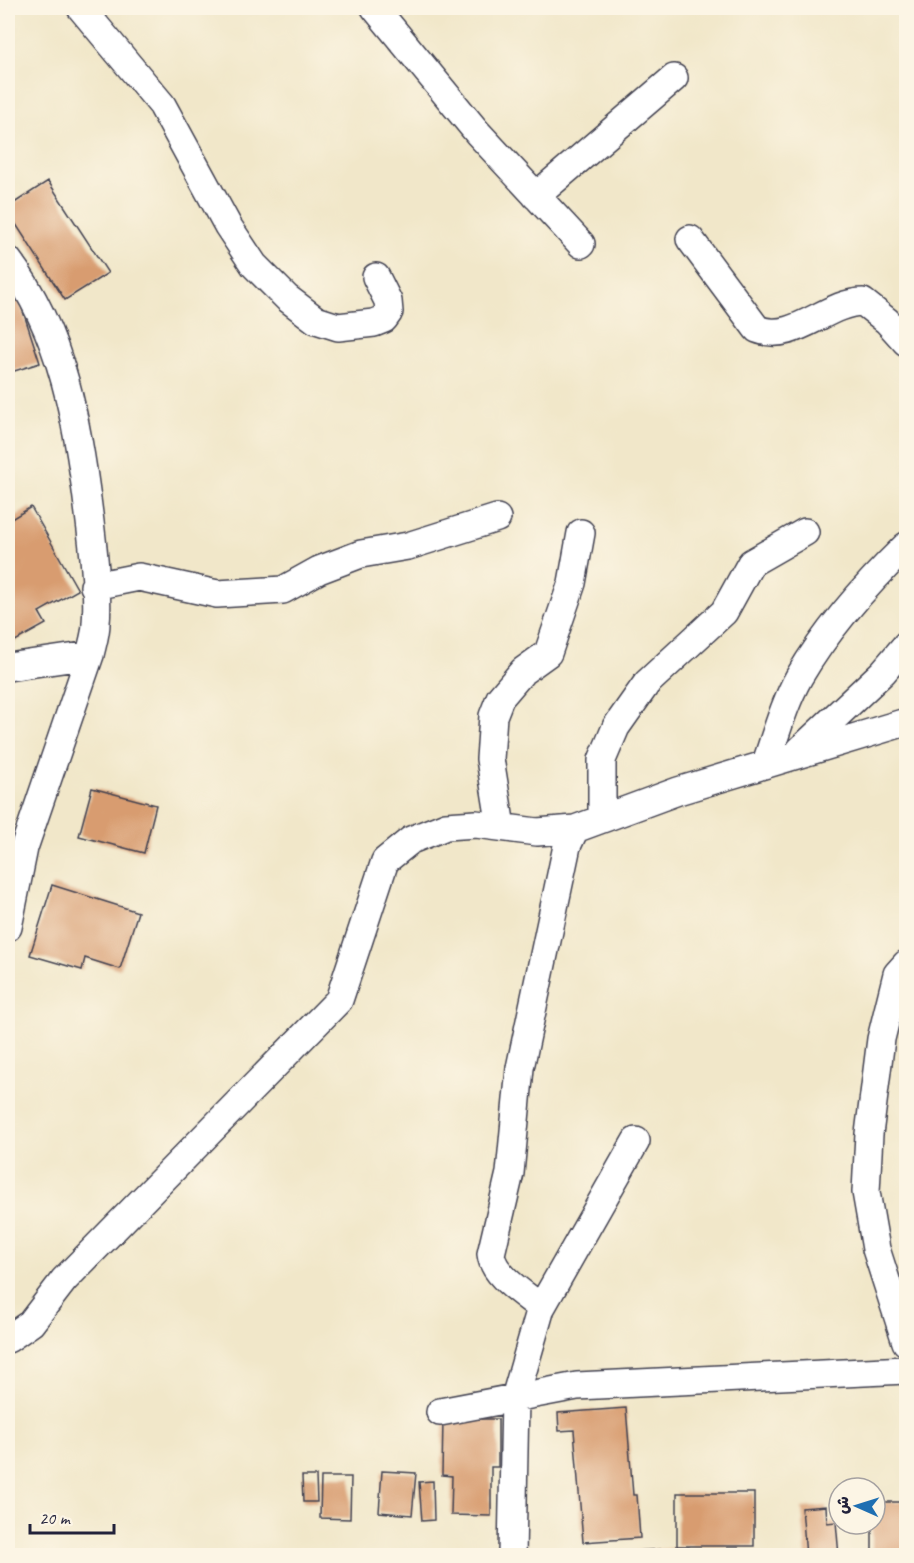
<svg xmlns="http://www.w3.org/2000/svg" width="914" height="1563" font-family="Caveat,'Playpen Sans Arabic',sans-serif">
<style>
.building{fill:#d89c70}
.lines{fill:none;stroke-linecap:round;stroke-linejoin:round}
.minor-casing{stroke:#414050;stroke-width:30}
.minor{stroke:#fff;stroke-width:27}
</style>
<rect width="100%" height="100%" fill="#fcf5e5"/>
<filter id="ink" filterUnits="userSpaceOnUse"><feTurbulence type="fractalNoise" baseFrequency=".0167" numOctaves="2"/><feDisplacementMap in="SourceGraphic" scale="12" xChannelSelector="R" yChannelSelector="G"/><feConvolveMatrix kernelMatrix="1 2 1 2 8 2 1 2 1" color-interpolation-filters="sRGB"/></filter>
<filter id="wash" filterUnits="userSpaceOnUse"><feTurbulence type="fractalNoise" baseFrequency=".008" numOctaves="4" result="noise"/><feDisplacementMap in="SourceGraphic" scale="24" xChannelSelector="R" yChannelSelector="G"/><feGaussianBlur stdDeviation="1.35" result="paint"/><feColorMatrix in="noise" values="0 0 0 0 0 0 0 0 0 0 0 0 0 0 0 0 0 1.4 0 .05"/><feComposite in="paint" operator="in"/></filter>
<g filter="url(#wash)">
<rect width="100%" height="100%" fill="#f1e7c9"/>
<g id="blocks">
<!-- building -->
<path class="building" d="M48,181L108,273L65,300L8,212V207Z
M16,290L40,363L8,373V293Z
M31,507L78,590L39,612L46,624L8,645V521Z
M92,788L156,805L144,853L79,836Z
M52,885L138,912L120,969L85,958L82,970L30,955Z
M626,1408L633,1495H637L640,1538L583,1542L574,1430L559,1431L558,1413Z
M443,1419H498V1467H491V1516L451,1515L452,1476L442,1475Z
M382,1471L416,1473L412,1515L379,1512Z
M302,1476H316L317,1502H303Z
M321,1477H351L350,1519L320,1518Z
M433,1481L434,1520L422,1521L419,1482Z
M677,1493H754V1546H677Z
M875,1502H906V1556H872V1530H861V1524H875Z
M826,1506L827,1523L836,1522L839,1556H806L802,1508Z
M679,1548L680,1556H621V1552Z"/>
</g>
</g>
<g filter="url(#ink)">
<use href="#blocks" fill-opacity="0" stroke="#414050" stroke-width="1.5"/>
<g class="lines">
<!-- minor casing -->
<g class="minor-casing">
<path id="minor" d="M81,8L162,105L228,226L254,265L287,298L316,320L338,327L374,323L384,319L389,312L388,301L376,277
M375,8L477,132L581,244
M536,196L674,78
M690,239L757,329C794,344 826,302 863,302L887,321L906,342
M8,260C63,333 78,425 89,514C93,545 99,593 96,623C96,634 92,645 90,655L24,848L8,927
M94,586L139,577L217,594L283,590L319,570L361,554L408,546L497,518
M8,667L90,655
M800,750L883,672L906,645
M766,763C776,734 784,704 799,677C827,629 866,585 906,546
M602,819V760L616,727L647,683L724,612L751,563L805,532
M501,827L490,759L493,716L500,698L523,671L548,653L572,583L581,533
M906,964L897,974L881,1039L869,1134L866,1192L876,1249L906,1342
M541,1308C525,1294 493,1276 491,1254L510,1173L520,1068L567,846L575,829
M8,1339L31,1323L64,1280L339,1000L385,861L411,840L446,826L476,824L537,832L575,829L678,791L906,722
M440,1412L577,1386L906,1370
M512,1556L515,1398L541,1308L636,1141"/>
</g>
<!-- minor -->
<use href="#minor" class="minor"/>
</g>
</g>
<!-- margin -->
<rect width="914" height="1563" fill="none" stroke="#fcf5e5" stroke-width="30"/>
<!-- north arrow -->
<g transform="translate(857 1506) rotate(273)"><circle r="28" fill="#fcf5e5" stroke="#a5a1a1" stroke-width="1.5"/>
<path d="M0-4.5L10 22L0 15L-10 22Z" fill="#1f6fb2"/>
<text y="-9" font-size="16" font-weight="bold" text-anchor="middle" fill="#22223b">ش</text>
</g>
<!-- scale -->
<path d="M30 1524v9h84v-9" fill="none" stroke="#22223b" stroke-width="3"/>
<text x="39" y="1524" font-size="18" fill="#22223b" stroke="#fcf5e5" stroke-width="4.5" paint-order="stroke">20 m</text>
</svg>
